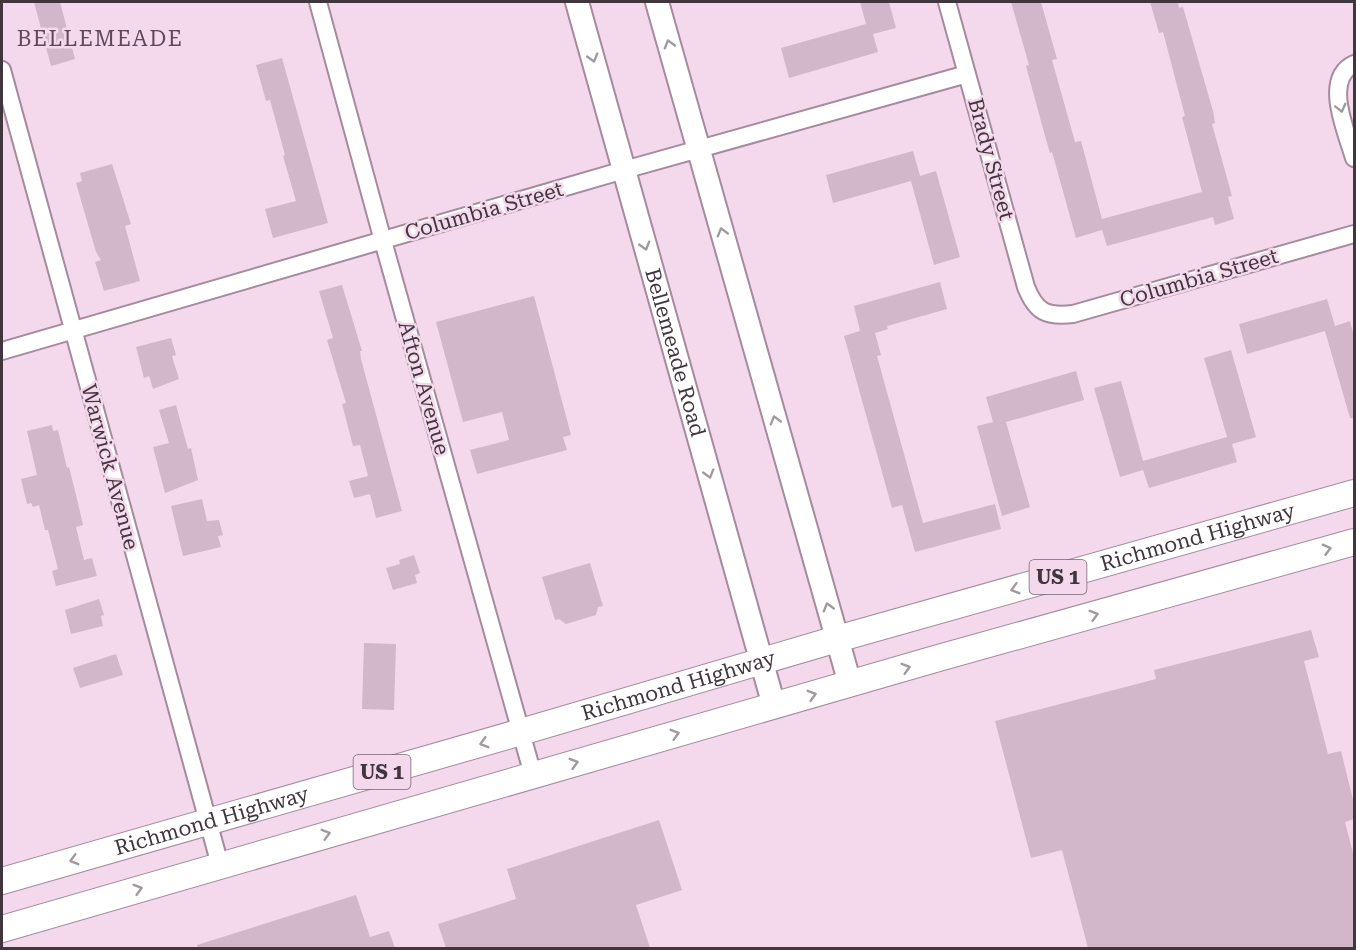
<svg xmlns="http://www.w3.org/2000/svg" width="1356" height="950" font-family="'Roboto Serif',serif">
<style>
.building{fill:#d2b7ca}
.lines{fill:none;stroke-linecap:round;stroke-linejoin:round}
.street-casing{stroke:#a58b9d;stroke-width:20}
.secondary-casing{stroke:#a58b9d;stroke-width:26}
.primary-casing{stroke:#a58b9d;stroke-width:28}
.street{stroke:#fff;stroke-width:16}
.secondary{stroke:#fff;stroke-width:22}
.primary{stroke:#fff;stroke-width:26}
.oneway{stroke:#a09a9e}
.labels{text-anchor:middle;stroke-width:5;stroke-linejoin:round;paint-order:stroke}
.shield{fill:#f4d8eb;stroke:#776771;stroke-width:1.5}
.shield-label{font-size:20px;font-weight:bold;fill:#41363d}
.street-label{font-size:21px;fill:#41363d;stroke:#f4d8eb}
.neighbourhood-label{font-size:22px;letter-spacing:1.5px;fill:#5f4858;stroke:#f4d8eb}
</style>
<rect width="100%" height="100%" fill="#f4d8eb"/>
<!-- building -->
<path class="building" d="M34,2H60L75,59L51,66Z
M860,2H889L896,28L873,34L878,52L789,78L781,48L866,24Z
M1011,2H1041L1057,59L1052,60L1075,142L1081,141L1102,219L1202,192L1182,117L1185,116L1163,32L1159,33L1150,2H1178L1179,8L1183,7L1213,111L1215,123L1212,124L1232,196L1228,197L1234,219L1215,225L1213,217L1107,246L1102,230L1076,238L1052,152L1050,153L1045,136L1026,66L1029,65Z
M282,58L328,223L273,238L265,209L296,201L283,156L285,155L270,100L266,101L256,65Z
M913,151L920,176L936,171L960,257L934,265L911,181L833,203L826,175Z
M112,164L131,224L125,226L140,281L104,291L95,262L101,260L96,252L76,183L82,181L80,173Z
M940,282L947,309L887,326L888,329L875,333L881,355L877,356L923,523L995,504L1001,529L915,552L902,505L892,508L844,336L860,331L854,306Z
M342,285L362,351H360L361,359L402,511L376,518L370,494L354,498L349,481L368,476L360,445L353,446L342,404L346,403L327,340L333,338L319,291Z
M534,296L571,435L563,437L567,450L477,474L470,450L509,440L502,412L463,422L436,322Z
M1327,299L1335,326L1350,321L1354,337V418H1350L1325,331L1247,354L1239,324Z
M171,338L176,355L172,356L179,379L153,389L149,376L144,378L136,347Z
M1231,350L1256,437L1232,444L1237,462L1149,488L1143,470L1120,477L1094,388L1121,381L1143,461L1227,437L1204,358Z
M1076,371L1084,400L1006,422L1030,507L1002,516L977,426L993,422L986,397Z
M176,405L188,449L191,448L198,480L165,493L153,447L169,443L159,410Z
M52,425L53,431L58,430L67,468L69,467L78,503L83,525L76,527L84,560L92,558L97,576L56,586L52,571L58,569L48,530H45L39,505L33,507L31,503L27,504L21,479L37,475L27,431Z
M202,499L207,521L219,520L223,535L218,536L221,547L183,556L171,506Z
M414,555L420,573L415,575L417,583L393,590L386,568L400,564L399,560Z
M590,563L603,606L598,607L596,615L566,624L559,619L555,620L542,577Z
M99,599L104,615L101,616L103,626L71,634L65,610Z
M1311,630L1319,657L1304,661L1328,754L1341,751L1354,804V819L1345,822L1354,857V948H1088L1062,850L1031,858L995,721L1156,679L1154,670Z
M364,643L396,644L394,710L362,709Z
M116,654L123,675L80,688L73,668Z
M659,820L682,890L636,905L650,948H446L438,924L516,899L507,869Z
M356,895L370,937L389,931L395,948H198L197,945Z"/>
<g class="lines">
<!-- street casing -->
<g class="street-casing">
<path id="street" d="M318,2L383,241L533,775
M947,2L1026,287C1036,312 1046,317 1073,314L1354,234
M1354,64C1322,79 1347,133 1354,158
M2,70L220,865
M2,351L624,170L967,74"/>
</g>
<!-- secondary casing -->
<g class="secondary-casing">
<g id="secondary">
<path id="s1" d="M577,2L774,706"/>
<path d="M657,2L850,684"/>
</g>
</g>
<!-- primary casing -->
<g class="primary-casing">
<g id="primary">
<path id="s2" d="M2,881L521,732L837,639L1354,493"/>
<path d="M2,929L935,659L1354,542"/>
</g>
</g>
<!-- street -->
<use href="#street" class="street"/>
<!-- secondary -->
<use href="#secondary" class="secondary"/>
<!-- primary -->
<use href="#primary" class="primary"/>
</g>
<!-- one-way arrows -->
<defs><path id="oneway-chevron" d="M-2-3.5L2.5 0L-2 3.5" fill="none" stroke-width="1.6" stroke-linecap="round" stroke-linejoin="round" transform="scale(1.5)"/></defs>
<g class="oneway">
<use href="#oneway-chevron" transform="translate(669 44) rotate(-106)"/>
<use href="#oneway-chevron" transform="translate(593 58) rotate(74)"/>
<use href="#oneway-chevron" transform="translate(1341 108) rotate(76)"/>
<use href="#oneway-chevron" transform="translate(722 232) rotate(-106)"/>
<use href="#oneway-chevron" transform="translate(645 246) rotate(74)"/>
<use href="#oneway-chevron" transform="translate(775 420) rotate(-106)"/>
<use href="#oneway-chevron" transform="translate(709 474) rotate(74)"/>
<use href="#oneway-chevron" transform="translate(1327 549) rotate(-15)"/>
<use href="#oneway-chevron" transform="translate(1015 589) rotate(164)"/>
<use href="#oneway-chevron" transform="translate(828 607) rotate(-106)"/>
<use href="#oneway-chevron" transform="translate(1094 615) rotate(-16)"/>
<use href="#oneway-chevron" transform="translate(906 668) rotate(-16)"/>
<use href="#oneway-chevron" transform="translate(812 695) rotate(-16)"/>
<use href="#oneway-chevron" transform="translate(675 734) rotate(-16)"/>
<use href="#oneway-chevron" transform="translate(484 743) rotate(164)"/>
<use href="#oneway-chevron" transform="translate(574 763) rotate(-16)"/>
<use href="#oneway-chevron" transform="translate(326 834) rotate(-16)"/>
<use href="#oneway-chevron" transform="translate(74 860) rotate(164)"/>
<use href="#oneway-chevron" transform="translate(138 889) rotate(-16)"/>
</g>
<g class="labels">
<!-- shield labels -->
<g class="shield">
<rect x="1029.5" y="560" width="57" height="34" rx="4.5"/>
<rect x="353.5" y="755" width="57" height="34" rx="4.5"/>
</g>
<g class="shield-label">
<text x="1058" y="584">US 1</text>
<text x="382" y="779">US 1</text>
</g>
<!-- street labels -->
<g class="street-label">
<text transform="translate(991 159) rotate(75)" y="7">Brady Street</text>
<text transform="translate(484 211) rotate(-16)" y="7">Columbia Street</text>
<text transform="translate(1199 278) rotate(-16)" y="7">Columbia Street</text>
<text dy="7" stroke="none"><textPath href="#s1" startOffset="364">Bellemeade Road</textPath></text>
<text transform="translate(424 388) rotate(74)" y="7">Afton Avenue</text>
<text transform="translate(110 467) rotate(75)" y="7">Warwick Avenue</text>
<text dy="7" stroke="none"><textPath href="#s2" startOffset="1244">Richmond Highway</textPath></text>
<text dy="7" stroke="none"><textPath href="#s2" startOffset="704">Richmond Highway</textPath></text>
<text dy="7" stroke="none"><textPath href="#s2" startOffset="218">Richmond Highway</textPath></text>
</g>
<!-- neighbourhood labels -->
<g class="neighbourhood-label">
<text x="100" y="46">BELLEMEADE</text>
</g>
</g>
<!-- border -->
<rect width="1356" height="950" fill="none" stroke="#41363d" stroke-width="6"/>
</svg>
